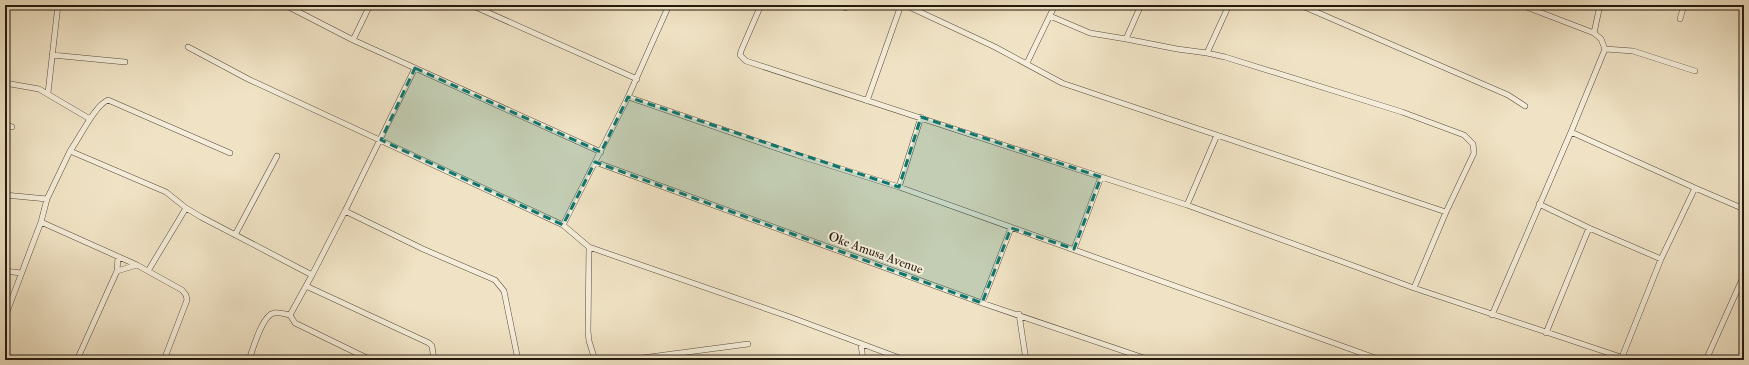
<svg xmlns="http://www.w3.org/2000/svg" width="1749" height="365" font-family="'IM FELL Double Pica',serif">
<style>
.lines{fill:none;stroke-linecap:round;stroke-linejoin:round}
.street-casing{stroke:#564c3c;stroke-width:6}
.street{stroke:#f5edd9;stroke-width:5}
.marked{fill:#0f766e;fill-opacity:0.2;stroke:#0f766e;stroke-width:3;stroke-dasharray:8 5;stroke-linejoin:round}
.labels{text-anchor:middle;stroke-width:4;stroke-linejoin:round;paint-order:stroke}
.street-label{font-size:13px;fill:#22190e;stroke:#f5edd9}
</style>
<rect width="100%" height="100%" fill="#f0e3c5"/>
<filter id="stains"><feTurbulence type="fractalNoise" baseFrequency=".005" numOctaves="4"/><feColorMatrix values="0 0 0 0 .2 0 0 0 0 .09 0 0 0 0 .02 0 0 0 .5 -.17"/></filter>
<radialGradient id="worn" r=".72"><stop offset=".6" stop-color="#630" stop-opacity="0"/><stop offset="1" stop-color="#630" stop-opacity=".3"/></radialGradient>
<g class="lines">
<!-- street casing -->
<g class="street-casing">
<path id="street" d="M285,5L353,40L415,68
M471,5L637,79
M761,5L741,51L740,55L746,61L1187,205L1414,288L1630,360
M905,5L995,47L1062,83L1446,212
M1141,5L1126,39L1177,49L1207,53L1225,57L1402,112L1464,135L1473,144L1474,153L1446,212L1414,288
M1300,5L1508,95L1525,106
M1733,5L1744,9
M845,8L846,5
M1050,16L1090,33L1126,39
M1680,19L1684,5
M1594,33L1600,5
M353,40L370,5
M188,47L248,79L563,225
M1605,49L1633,51L1695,71
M1207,53L1229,5
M52,55L125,62
M1027,63L1055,5
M5,83L39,89L90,119
M48,93L58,5
M628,97L669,5
M867,101L901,5
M5,125L12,127
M1571,132L1695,188L1661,259L1622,357
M230,153L108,100C95,105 79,139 70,151L166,192L186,208L201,217L312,275L345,211
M595,162L982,303L1150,360
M899,187L921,117
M1695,188L1744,209
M5,195L47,199
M1539,204L1589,228L1661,259
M1187,205L1217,135
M41,222L137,265L182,290L186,295L187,300L164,360
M235,235L277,156
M589,247L790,317L905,360
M1074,249L1101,177
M5,271L21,273
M117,271L137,265
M148,271L186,208
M306,286L429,343L432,346L434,360
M982,303L1011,228
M1019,314L1026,360
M290,315L295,323L371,360
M1492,315L1571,132L1605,49L1601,39L1594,33L1521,5
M5,317L41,222L47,199L70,151
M1546,333L1589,228
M861,344L863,360
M77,360L117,271L118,257
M249,360C253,349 262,315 274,313C279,312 285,314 290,315L312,275
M518,360L504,291L495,280L423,249L345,211L415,68L601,152
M595,360L589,341L588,331L589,247L563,225L628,97L797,155L899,187L1381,360
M627,360L748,344
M1706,360L1744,275"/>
</g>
<!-- street -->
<use href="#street" class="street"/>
</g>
<!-- marked area -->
<path class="marked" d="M415,68L601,152L628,97L899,187L921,117L1101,177L1074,249L1011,228L982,303L595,162L563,225L381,140Z"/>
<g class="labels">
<!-- street labels -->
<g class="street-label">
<text transform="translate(876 252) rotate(20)" y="5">Oke Amusa Avenue</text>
</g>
</g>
<!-- margin -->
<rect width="1749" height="365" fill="none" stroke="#f0e3c5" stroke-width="20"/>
<rect x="6" y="6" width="1737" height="353" fill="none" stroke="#22190e" stroke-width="2"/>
<rect x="10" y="10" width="1729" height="345" fill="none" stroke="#22190e"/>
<rect width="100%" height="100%" filter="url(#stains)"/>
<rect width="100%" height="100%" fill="url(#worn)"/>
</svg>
